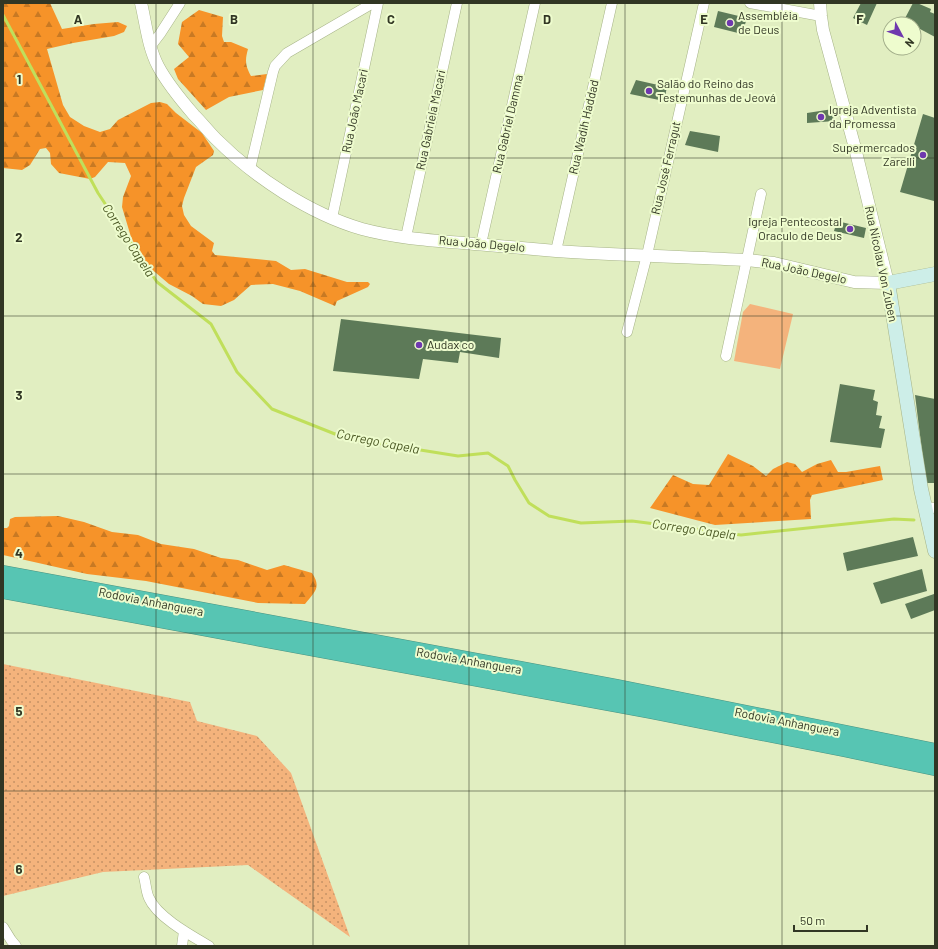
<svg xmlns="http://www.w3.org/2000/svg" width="938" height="949" font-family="Barlow,sans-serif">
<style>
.grass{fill:url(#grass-dots)}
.forest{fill:url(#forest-firs)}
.pitch{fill:#f4b37c}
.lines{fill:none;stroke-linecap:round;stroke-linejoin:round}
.stream{stroke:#c0df5b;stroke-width:3}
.building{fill:#5d7a58}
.minor-casing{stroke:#a7b488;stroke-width:11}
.tertiary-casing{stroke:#a7b488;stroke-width:13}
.secondary-casing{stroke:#a7b488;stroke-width:15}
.motorway-casing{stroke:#4a9381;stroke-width:18}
.minor{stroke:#fff;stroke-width:10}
.tertiary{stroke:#fff;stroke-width:12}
.secondary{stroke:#cdeee8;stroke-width:14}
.motorway{stroke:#57c5b3;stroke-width:17}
.grid{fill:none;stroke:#313624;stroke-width:1;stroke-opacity:0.55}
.poi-dot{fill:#6f38ae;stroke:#eefcce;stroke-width:1.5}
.labels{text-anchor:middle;stroke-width:4;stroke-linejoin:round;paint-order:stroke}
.poi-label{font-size:12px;fill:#313624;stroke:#eefcce;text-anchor:start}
.street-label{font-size:12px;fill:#313624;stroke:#eefcce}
.water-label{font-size:13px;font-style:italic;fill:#4c5925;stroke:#eefcce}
.grid-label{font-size:13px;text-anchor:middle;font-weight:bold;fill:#313624;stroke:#eefcce;stroke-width:4;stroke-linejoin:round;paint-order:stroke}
</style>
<defs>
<pattern id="grass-dots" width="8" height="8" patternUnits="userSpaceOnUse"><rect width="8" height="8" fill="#f4b37c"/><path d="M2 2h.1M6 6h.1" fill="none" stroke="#c69265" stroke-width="1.8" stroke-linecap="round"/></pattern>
<pattern id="forest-firs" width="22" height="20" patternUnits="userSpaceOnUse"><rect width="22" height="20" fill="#f69329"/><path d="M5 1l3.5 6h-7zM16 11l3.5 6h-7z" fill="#c87923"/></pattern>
</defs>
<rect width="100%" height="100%" fill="#e1eec1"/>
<!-- grass -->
<path class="grass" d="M3,664L190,702L197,721L257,736L291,773L350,937L248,865L103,872L3,896Z"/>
<!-- forest -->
<path class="forest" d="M3,3H50L62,29L94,24L118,22L127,26L124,32L114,36L73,43L47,49L63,105L70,117L84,126L100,132L110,129L118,120L151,103L160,102L167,104L176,113L202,133L214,151L213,155L196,167L184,198L182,206L184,215L191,226L214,243L212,251L215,255L276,261L291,270L305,269L347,282H368L370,284L368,287L337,301L335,306L300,291L273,284L251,285L234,300L221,306L203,304L192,296L169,284L149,267L139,253L131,237L122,207L123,197L131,176L125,163L108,162L95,177L90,179L59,173L51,164L50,153L46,148L40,149L30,165L22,170L3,168Z
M199,10L223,17L222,36L224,42H231L248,49C245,60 245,65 251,76L267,74L263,90L229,97L206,110L178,79L174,69L189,57L178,44L182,22Z
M728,454L753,466L766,476L773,469L787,462L795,464L802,472L817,464L831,460L838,472H846L880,466L883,480L812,495L810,500L811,519L715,525L650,508L673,475L693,484L709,485Z
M58,516L84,522L112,532L138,535L161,544L194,549L221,558L238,560L267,570L284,565L312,573C322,588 314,592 305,604L258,603L146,581L87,574L3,555V528H7L9,526L10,519L15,517Z"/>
<!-- pitch -->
<path class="pitch" d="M750,304L793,314L780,369L734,361L743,312Z"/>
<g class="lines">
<!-- stream -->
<path class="stream" d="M3,15L98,193L157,282L211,324L237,372L272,409L345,438L458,456L488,453L508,466L515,480L529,503L549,516L581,523L632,521L741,535L894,519L914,520"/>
</g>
<!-- building -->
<path class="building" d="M861,3H877L867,25L853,18Z
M913,3H917L931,9L930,12L935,14V37L920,29L914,38V24H902Z
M718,11L747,18L742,34L714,27Z
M636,80L667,87L664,101L630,94Z
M833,109L835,121L807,123V113Z
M923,114L935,118V198L934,201L900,192Z
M690,131L720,136L718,152L685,145Z
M837,221L866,228L864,238L834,231Z
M341,319L501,338L499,358L460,352L458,363L423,359L419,379L333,371Z
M840,384L875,390L873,400L878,402L876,415L882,416L879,428L885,429L881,448L830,442Z
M915,395L935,399V483H926Z
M913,537L918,556L847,571L843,553Z
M922,569L927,591L881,604L873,583Z
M934,594L935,610L911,619L905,604Z"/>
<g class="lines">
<!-- minor casing -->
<g class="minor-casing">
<path id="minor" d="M750,3L821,16
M150,47L160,34L180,3
M250,169L273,72L275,66L287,53L373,3
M332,218L378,3
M406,237L457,3
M481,244L535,3
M556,251L612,3
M627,332L647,255L704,3
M726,356L761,194
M924,507L935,508
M144,877C146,884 146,892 149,898C157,917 192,936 209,946
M3,927L11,940L16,946
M182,946L184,931"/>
</g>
<!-- tertiary casing -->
<g class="tertiary-casing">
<path id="tertiary" d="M141,3C146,24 148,47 158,66C167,83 181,100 194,115C202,123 208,131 216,139C254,177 310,214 362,229C403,240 446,241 487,245C510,247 533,249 556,251C619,255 683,257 747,260L774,263L854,282L888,283L855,148L823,30L821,16L820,3"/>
</g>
<!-- secondary casing -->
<g class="secondary-casing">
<path id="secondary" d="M935,274L888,283L921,489L935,551"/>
</g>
<!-- motorway casing -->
<g class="motorway-casing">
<path id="motorway" d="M3,574L617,688L935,752
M3,590L651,710L844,748L935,767"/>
</g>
<!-- minor -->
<use href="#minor" class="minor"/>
<!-- tertiary -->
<use href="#tertiary" class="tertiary"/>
<!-- secondary -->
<use href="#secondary" class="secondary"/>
<!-- motorway -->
<use href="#motorway" class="motorway"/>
</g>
<!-- grid -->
<path class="grid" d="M156,3V946M313,3V946M469,3V946M625,3V946M782,3V946M3,158H935M3,316H935M3,474H935M3,633H935M3,791H935"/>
<!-- markers -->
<g class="poi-dot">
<circle cx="730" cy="23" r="4"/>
<circle cx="649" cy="91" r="4"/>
<circle cx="821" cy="117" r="4"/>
<circle cx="923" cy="155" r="4"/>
<circle cx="850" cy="229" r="4"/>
<circle cx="419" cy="345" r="4"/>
</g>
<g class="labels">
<!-- poi labels -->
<g class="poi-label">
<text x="738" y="20">Assembléia<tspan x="738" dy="14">de Deus</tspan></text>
<text x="657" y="88">Salão do Reino das<tspan x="657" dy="14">Testemunhas de Jeová</tspan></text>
<text x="829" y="114">Igreja Adventista<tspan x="829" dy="14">da Promessa</tspan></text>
<text x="915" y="152" text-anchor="end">Supermercados<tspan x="915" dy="14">Zarelli</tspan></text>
<text x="842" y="226" text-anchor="end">Igreja Pentecostal<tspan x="842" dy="14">Oraculo de Deus</tspan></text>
<text x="427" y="349">Audax co</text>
</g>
<!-- street labels -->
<g class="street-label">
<text transform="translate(355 111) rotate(-78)" y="4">Rua João Macari</text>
<text transform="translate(431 120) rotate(-78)" y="4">Rua Gabriela Macari</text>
<text transform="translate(508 124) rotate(-77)" y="4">Rua Gabriel Damma</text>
<text transform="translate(584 127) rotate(-77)" y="4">Rua Wadih Haddad</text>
<text transform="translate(666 168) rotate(-77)" y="4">Rua José Ferragut</text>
<text transform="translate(482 244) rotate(5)" y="4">Rua João Degelo</text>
<text transform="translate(881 264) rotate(78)" y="4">Rua Nicolau Von Zuben</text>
<text transform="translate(804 271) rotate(12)" y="4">Rua João Degelo</text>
<text transform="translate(151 602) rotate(11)" y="4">Rodovia Anhanguera</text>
<text transform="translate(469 661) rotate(10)" y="4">Rodovia Anhanguera</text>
<text transform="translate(787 722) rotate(11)" y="4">Rodovia Anhanguera</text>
</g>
<!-- water labels -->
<g class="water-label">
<text transform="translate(129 240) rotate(57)" y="5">Corrego Capela</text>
<text transform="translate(378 441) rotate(11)" y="5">Corrego Capela</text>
<text transform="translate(694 529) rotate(8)" y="5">Corrego Capela</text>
</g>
</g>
<g class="grid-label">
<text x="78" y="24">A</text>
<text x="234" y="24">B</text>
<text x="391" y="24">C</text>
<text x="547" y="24">D</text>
<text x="704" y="24">E</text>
<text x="860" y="24">F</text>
<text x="19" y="84">1</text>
<text x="19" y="242">2</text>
<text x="19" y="400">3</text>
<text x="19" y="558">4</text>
<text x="19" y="716">5</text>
<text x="19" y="874">6</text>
</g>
<!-- border -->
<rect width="938" height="949" fill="none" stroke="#313624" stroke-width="8"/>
<!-- north arrow -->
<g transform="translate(902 36) rotate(131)"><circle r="19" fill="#eefcce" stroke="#a2ad8a"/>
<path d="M0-3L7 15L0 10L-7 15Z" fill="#6f38ae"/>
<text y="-6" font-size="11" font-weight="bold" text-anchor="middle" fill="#313624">N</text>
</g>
<!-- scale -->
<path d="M794 925v6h73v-6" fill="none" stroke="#313624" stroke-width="2"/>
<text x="800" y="925" font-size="12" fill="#313624" stroke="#eefcce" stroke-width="3" paint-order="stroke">50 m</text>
</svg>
